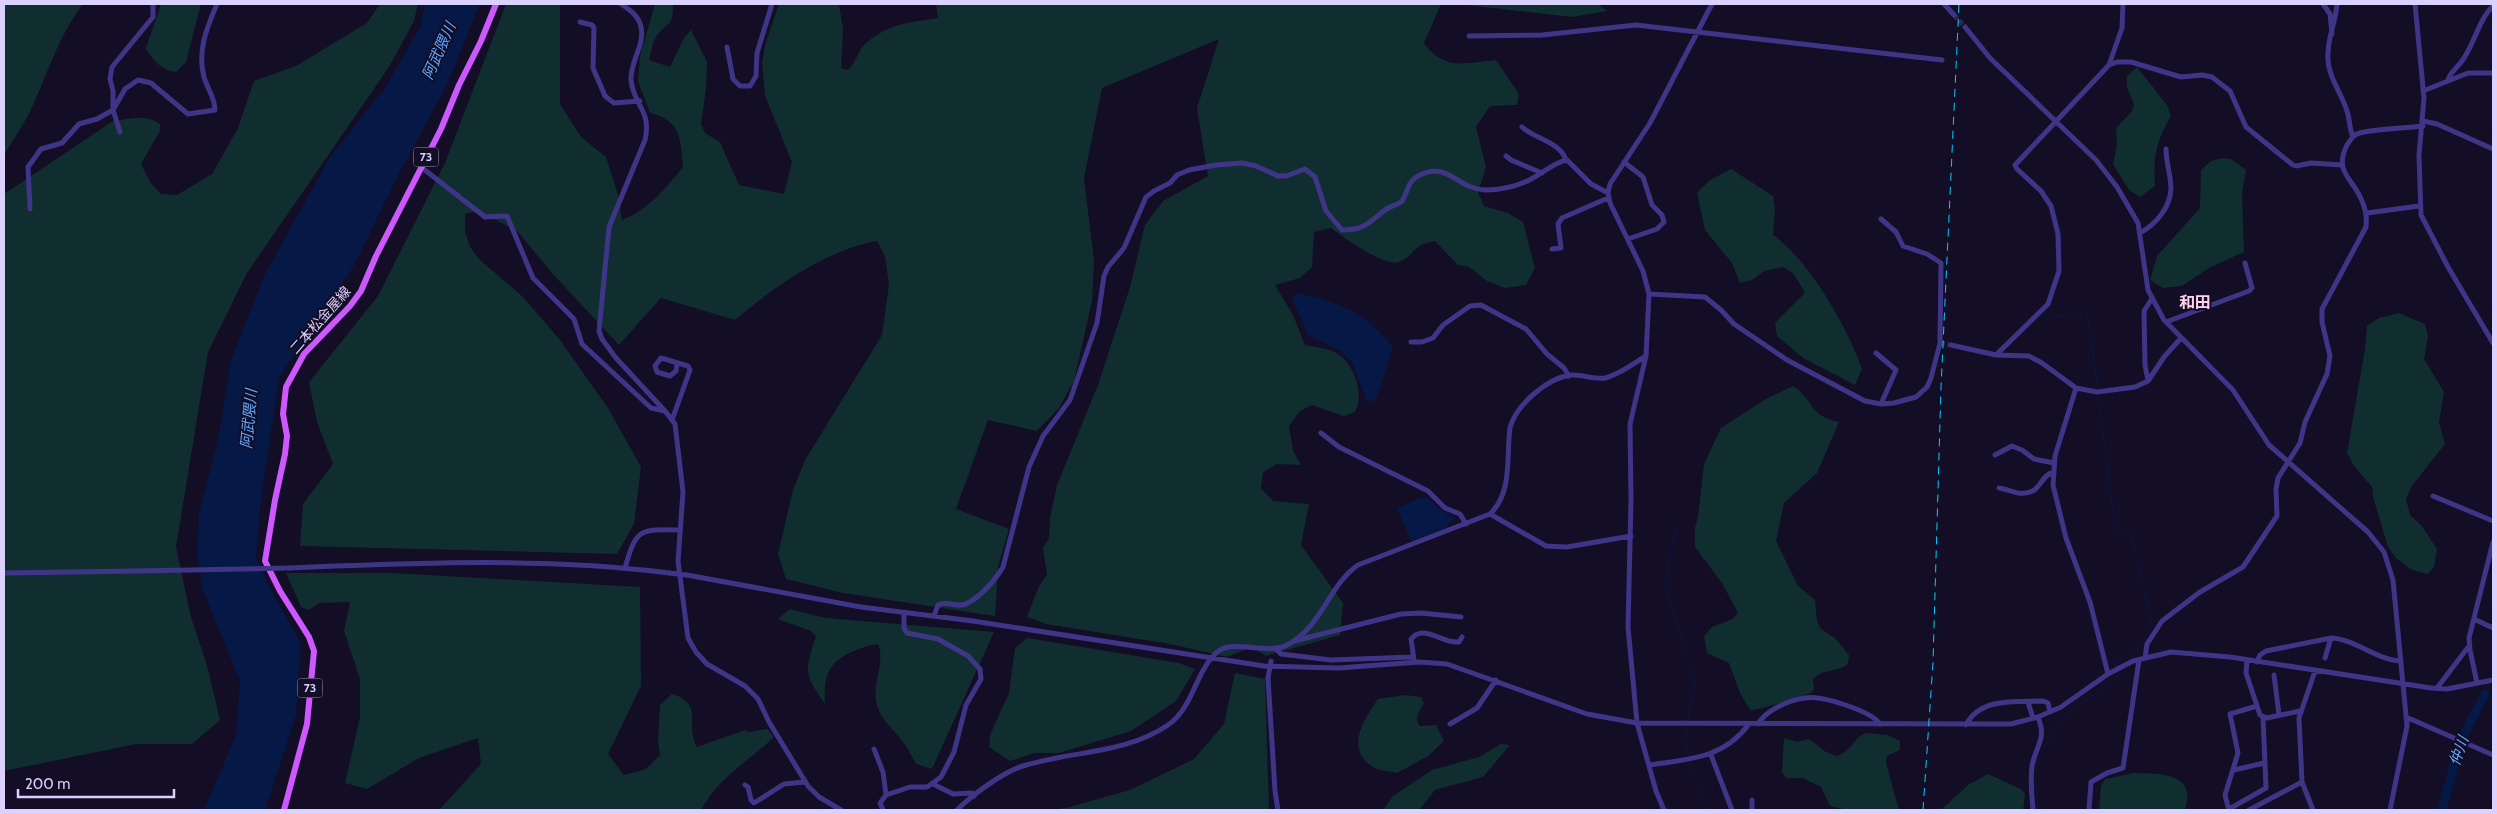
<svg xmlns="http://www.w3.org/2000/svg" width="2497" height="814" font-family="Cabin,'Noto Sans JP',sans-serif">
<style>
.green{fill:#102e30}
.water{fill:#061845}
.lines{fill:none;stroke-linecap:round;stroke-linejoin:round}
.stream{stroke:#061845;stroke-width:1}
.river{stroke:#061845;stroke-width:9}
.minor-tunnel{stroke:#312a46;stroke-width:5;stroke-dasharray:5 2.5;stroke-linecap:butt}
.minor{stroke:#3f3587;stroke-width:5}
.major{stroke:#ce58ff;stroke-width:6}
.rail{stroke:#00cffc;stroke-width:1;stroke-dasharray:8 6;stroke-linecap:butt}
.minor-bridge{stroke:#3f3587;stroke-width:5}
.labels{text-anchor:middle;stroke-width:4;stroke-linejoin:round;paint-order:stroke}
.shield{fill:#130d25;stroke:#9e96be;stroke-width:1}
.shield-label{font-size:12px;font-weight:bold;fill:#dad1ff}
.street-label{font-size:14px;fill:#dad1ff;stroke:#130d25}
.water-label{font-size:15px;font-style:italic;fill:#5fa8ff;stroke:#130d25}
.quarter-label{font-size:16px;font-weight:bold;fill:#ffd3ec;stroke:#130d25}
</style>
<rect width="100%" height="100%" fill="#130d25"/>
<!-- green -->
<path class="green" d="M4,4H83C58,37 47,75 30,112C22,127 12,141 4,155Z
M161,4H201L186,62L176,72C161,70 152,60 146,48Z
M380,4H418L414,21L389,67L247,273L208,352L176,547L191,617L208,669L220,720L192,744H136L4,771V194L113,121C128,119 148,114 160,124V131L141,164L150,182L161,194L177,195L212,174L238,128L254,81L296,66L367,23Z
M506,4H560V104L581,137L606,157L618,195L622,220C648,210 666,188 683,167C680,139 682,121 650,113L638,81L640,56L655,4H673C673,29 667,21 656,37C652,43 651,54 649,60L670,67L684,38L691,30L707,62L706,89L701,124L705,133L720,142L739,185L784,194L792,162L765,96L762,63L765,45L779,4H839L843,29L841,68L847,70C857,63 857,51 865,44C889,23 908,23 938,18L936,4H1441L1424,43C1444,71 1465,63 1496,60L1519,94L1517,105L1490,106L1476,127L1486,167L1478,192L1484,206L1508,213L1523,222L1535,268L1526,285L1505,288L1487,281L1469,267L1458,265L1435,241C1411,245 1416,255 1399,262C1386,268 1343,237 1331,228L1314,232L1312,267L1300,278L1275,285L1293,315L1305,345C1315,347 1328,348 1336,353C1354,362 1365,395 1355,412L1344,416L1312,405L1300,411L1289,426L1293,451L1301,465L1277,464L1263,472L1261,488L1273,501L1309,504L1301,545L1343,603L1340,635L1266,656L1252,647L1227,657L1170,644L1046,624L1027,617L1039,586L1047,575L1043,548L1049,538L1050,518L1057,485L1098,385L1130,287L1145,225L1163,201L1208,176L1197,108L1219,39L1102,88L1084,178L1094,261L1092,301L1074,381L1059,408L1037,431L988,420L956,509L1009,529L998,567L995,616L843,593L786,579L778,554L793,490L805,460L882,335L889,285L885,256L877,241C828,249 772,288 735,320L661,298L619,345L551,272L518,232L487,215L473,212L465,214V232L470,247L479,259L523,297L560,340L608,408L641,467L634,524L617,554L300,546L303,504L333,464L317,422L309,382L378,296L445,163Z
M1458,4H1598L1607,11L1572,17Z
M2137,67L2167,105L2171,116C2156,141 2153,157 2155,186L2140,197L2129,190L2113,164L2117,145L2116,128L2132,111L2134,104L2127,88V76Z
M2222,158L2231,159L2246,170L2242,193L2244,252L2209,268L2182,286L2163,288L2150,280L2157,256L2200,208L2201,170L2211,161Z
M1731,169L1773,196L1775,210L1773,235C1809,260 1848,328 1862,369L1855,385L1803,358L1777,336L1775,323L1805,293L1794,274L1783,267L1764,271L1752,280L1740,283L1732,263L1705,230L1697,193L1710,180Z
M2399,313L2425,324L2428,336L2424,359L2444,392L2439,422L2445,444L2411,487L2406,499L2410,515L2421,525L2437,549L2434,567L2427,574L2410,569L2396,558L2388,547L2373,497L2372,487L2354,466L2347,453L2365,349L2367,326L2379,318Z
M1793,386C1814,399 1808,416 1839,422L1817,473L1784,503L1776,541L1798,586L1815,600L1817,622L1821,629L1835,638L1849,655L1848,664C1837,673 1822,668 1813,680L1814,689L1811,693C1794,698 1766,709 1750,710L1740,693L1729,663L1707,653L1704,636L1712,627L1733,619L1738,613L1722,583L1695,547V528L1698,517L1704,464L1721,428L1764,400Z
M286,573H393L640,587L641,686L608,754L624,775L646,769L660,755L658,741L660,705L672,694C705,704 684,724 697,747L745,730L749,732L767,729L774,737C749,761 718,778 701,810H439L481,764L478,738L419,758L367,789L345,783L360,717V679L344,631L350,602L319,603L309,610L301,607Z
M790,609L825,618L994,632L932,769L916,764C912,757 908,749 904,743C895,730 881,721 877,705C871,685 886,661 878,644C860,647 833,656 827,676C824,684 825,696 825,704C803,673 805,671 816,636L811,631L778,619Z
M1027,638L1179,663L1195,669L1176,701L1131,731L1059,753H1035L1010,761L989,747L990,735L1009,693L1015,648Z
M1235,673L1265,679L1269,810H1050L1066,808L1130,790L1194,759L1224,724Z
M1405,695L1421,697L1424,703C1420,710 1413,719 1420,726L1436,725L1444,741L1428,756L1397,773C1390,771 1379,771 1373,767C1344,749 1364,719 1378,699Z
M1866,733L1888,735L1900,741V750L1887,756L1886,763L1899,810H1848L1830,806L1821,787L1803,778H1786L1782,772L1784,738L1797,742L1809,739L1826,752L1837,756C1853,750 1853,738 1866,733Z
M1501,744L1510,745L1483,777L1435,790L1419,810H1383L1393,796L1432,770L1479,757Z
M2134,773C2150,774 2181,771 2187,791C2189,796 2186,804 2185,810H2099L2101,786L2105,779Z
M1988,774L2021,789L2025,794L2023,810H1941L1968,785Z"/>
<!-- water -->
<path class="water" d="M425,4H480L447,85L395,181L354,266L321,313L279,378L261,500L256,558L273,594L301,643L296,715L265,810H204L236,735L240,681L203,590L197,554L199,514L218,441L231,360L265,274L330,157L384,89L420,28Z
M1297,293C1341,303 1364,311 1393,347L1377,398L1369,402L1366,400L1353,364L1342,352L1308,335L1294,303L1292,298Z
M1427,497L1439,509L1455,518L1444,529L1411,541L1397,508L1420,498Z"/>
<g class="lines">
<!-- stream -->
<path class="stream" d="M2053,202L2061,229V267
M2061,271L2050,307L2041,319L2087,312L2098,390
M2098,394L2115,529L2117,533H2131L2152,623L2140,647L2114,662L2116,667
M1677,526L1668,564L1666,588L1695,682L1688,721
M1688,725L1685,741L1689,757
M1690,761L1706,810
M2038,810L2035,772L2044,747L2068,712L2114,681L2119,675L2118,671"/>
<!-- river -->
<path class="river" d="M2442,810L2460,742L2485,694"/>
<!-- minor-tunnel -->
<path class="minor-tunnel" d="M1954,15L1965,27
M1940,343L1951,345"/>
<!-- minor -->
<path class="minor" d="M621,4C630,10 639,16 641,27C645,45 630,62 631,80C633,105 652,110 645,140L609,227L599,331L602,339L616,358L665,411L675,424L683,492L678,561L688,638L696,652L707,664L745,686L758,699L769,722L808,786L819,797L841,810
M1944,4L1954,15
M2323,4L2330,14L2332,34
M2337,4C2336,21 2328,37 2328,53C2326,75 2341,91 2347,111C2350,119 2349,128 2353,137
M2415,4L2424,98L2419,155L2421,215L2448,267L2493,343
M580,22L592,25L594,28L593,68L605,96L614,103L640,101
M1965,27L1990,58L2096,160L2117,187L2138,223L2148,290L2164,320L2233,390L2269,445L2368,532L2384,552L2393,580L2407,726L2390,810
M1469,36L1542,35L1636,25L1942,60
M727,47L733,79L740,86H750L756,76L757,53L772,4
M2109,65L2117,62H2131L2181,77L2202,75L2212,77L2230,91L2246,127L2293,165L2296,166L2311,163L2342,165
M2448,80C2450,72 2457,68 2462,61C2474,45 2479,19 2493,6
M2423,91L2468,73H2493
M2423,121L2437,124L2493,149
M1522,127C1535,139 1560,142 1566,160
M120,132L113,110L125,89L138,80L151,83L188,114L215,110C215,98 207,88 204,77C197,51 207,27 217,4
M1506,156L1511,160L1542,173
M1624,162L1643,177L1652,205L1662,215L1664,222L1657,229L1628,239
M421,167L485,217L507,216L533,278L574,319L582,344L651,408L665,411
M30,209L28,167L41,149L62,143L79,124L97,119L113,110V91L110,79L112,67L153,17V4
M2367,213L2419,206
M2140,233C2156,224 2170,208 2171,189C2171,176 2166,162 2166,149
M1552,249L1561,248L1558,224L1562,218L1608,198
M1649,294L1705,297L1721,310L1734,324L1787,360L1865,401L1881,404L1894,403L1916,397L1927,387L1931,378L1940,343L1941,263L1927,254L1903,246L1896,232L1881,219
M2166,322L2249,291L2252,288L2245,263
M1411,342H1422L1433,338L1443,325L1470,306L1481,305L1526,329L1547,354L1564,368L1569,376
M1951,345L1996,355L2048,304L2059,271L2058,234L2051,206L2041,191L2017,169L2015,165L2109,65L2122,28L2123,4
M1876,353L1896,370L1881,404
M1996,355L2029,356L2042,363L2076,388L2097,392L2135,387L2148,381L2164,357L2181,338
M2148,381L2145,365L2144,311L2151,300
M2076,388L2055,456L2053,485L2066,538L2090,602L2108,674
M672,420L690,370L688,366L661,358L655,366L657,372L670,376L676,371L677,363
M1321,433L1339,447L1428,491L1445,508L1460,514L1466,524
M1995,455L2012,446L2022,450L2034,459L2054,463
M1999,488C2006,489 2012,492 2018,493C2042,496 2038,476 2054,472
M2433,496L2493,521
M1490,514L1546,546L1567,547L1631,536
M289,568C416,563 543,557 669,573
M625,568C636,529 639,529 679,530
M4,573L135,571
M687,575L861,607L973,621L1264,666L1339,668L1419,662L1447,664L1587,714L1637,723L2011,724L2038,717L2061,707L2108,674L2133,661L2171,652L2230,657L2431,688L2447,689L2493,680
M934,616L938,605C947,601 953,606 962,605C977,602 996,579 1003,567L1029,467L1043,436L1070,400L1097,323L1104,276L1108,267L1124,248L1146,197L1154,191L1170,183L1177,175L1189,170L1216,165L1242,163L1256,166L1278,176H1286L1305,169L1315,177L1326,211L1342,230C1365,230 1368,223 1385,210C1390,206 1398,205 1402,201C1408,192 1407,182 1418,176C1448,160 1457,189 1485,190C1502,190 1519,186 1533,178C1544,172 1555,162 1567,160L1591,184L1608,193
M2474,619L2493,628
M1294,641L1401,614L1421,613L1461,617
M1277,650L1281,654L1331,660L1413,657
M2145,658L2147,644L2162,621L2200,592L2243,567L2277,516L2276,489L2278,478L2300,443L2305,422L2327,374L2330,356L2322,322V309L2366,227C2367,218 2366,210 2362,201C2354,179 2333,173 2347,145C2350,141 2352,136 2357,134C2368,129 2408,128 2423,126
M2325,658L2331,638
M1414,660L1411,639C1424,623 1442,644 1459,642L1462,637
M2247,660L2246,673L2260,715L2267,718L2300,711
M2257,662L2260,655L2266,651L2331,638C2355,639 2375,659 2399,661
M2274,675L2279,715
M1268,678L1275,791L1278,810
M2477,683L2470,650L2469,638L2493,542
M2437,688L2469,646
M2028,702L2033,718
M2257,706L2230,714L2238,753L2225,795L2228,807L2231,808L2266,788L2263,717
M2406,717L2493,755
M1450,724L1477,708L1496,680
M1758,724C1766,710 1789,700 1805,698C1822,695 1871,711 1880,724
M1966,725C1980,697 2016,702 2043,701L2048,703L2050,712
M874,749L883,772L886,795
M1711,755L1732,810
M1649,765C1689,759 1723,759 1749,724
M2234,770L2264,763
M933,784L953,794L972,793L974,796
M745,785L748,787L751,800L754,803L784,784L805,782
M1752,800V810
M883,810L880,803L886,795L910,787H927L941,777L954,752L966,705L981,679L980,669L968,656L938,639L907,633L904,628V613
M957,810C972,795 1003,772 1023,766C1070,751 1126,754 1168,725C1193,708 1195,673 1216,653C1233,637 1267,657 1289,644C1322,626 1329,585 1358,565L1490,514C1513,492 1506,457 1510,428C1516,405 1547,378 1571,375C1583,374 1594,380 1605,378C1619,375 1634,363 1646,356
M1664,810L1656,791L1637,723L1628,627L1631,500L1630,424L1646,356L1649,294L1643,271L1610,203L1608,193L1610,184L1650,123L1712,4
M2033,810C2032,796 2030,781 2032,766C2036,745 2047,739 2038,717
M2089,810L2091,782L2107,773L2123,768L2139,660
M2249,810L2302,782
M2313,810L2302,782L2299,718L2315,671"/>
<!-- major -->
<path class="major" d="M284,810L307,724L314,651L309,637L280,591L265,561L275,500L285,454L287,436L283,414L286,387L304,354L350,306L361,291L376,256L441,129L459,85L481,41L496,4"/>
<!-- rail -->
<path class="rail" d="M1923,810L1933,662L1941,387L1959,4"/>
<!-- minor-bridge -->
<path class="minor-bridge" d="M135,571L289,568
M669,573L687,575
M1268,678L1271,661"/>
</g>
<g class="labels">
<!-- shield labels -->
<g class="shield">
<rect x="413.5" y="147.5" width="25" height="19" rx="4"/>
<rect x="297.5" y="678.5" width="25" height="19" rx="4"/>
</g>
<g class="shield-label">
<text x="426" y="161">73</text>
<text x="310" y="692">73</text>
</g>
<!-- street labels -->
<g class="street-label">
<text transform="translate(320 320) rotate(-49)" y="5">二本松金屋線</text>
</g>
<!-- water labels -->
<g class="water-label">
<text transform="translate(439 51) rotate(-66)" y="5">阿武隈川</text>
<text transform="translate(249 419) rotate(-85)" y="5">阿武隈川</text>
<text transform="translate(2459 751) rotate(-71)" y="5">仲川</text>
</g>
<!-- quarter labels -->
<g class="quarter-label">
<text x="2195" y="308">和田</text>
</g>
</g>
<!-- border -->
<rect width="2497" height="814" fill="none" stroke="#dad1ff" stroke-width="10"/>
<!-- scale -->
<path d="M18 789v8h156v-8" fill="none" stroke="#dad1ff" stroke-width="2.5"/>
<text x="25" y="789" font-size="15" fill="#dad1ff" stroke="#130d25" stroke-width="4" paint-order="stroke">200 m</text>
</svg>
